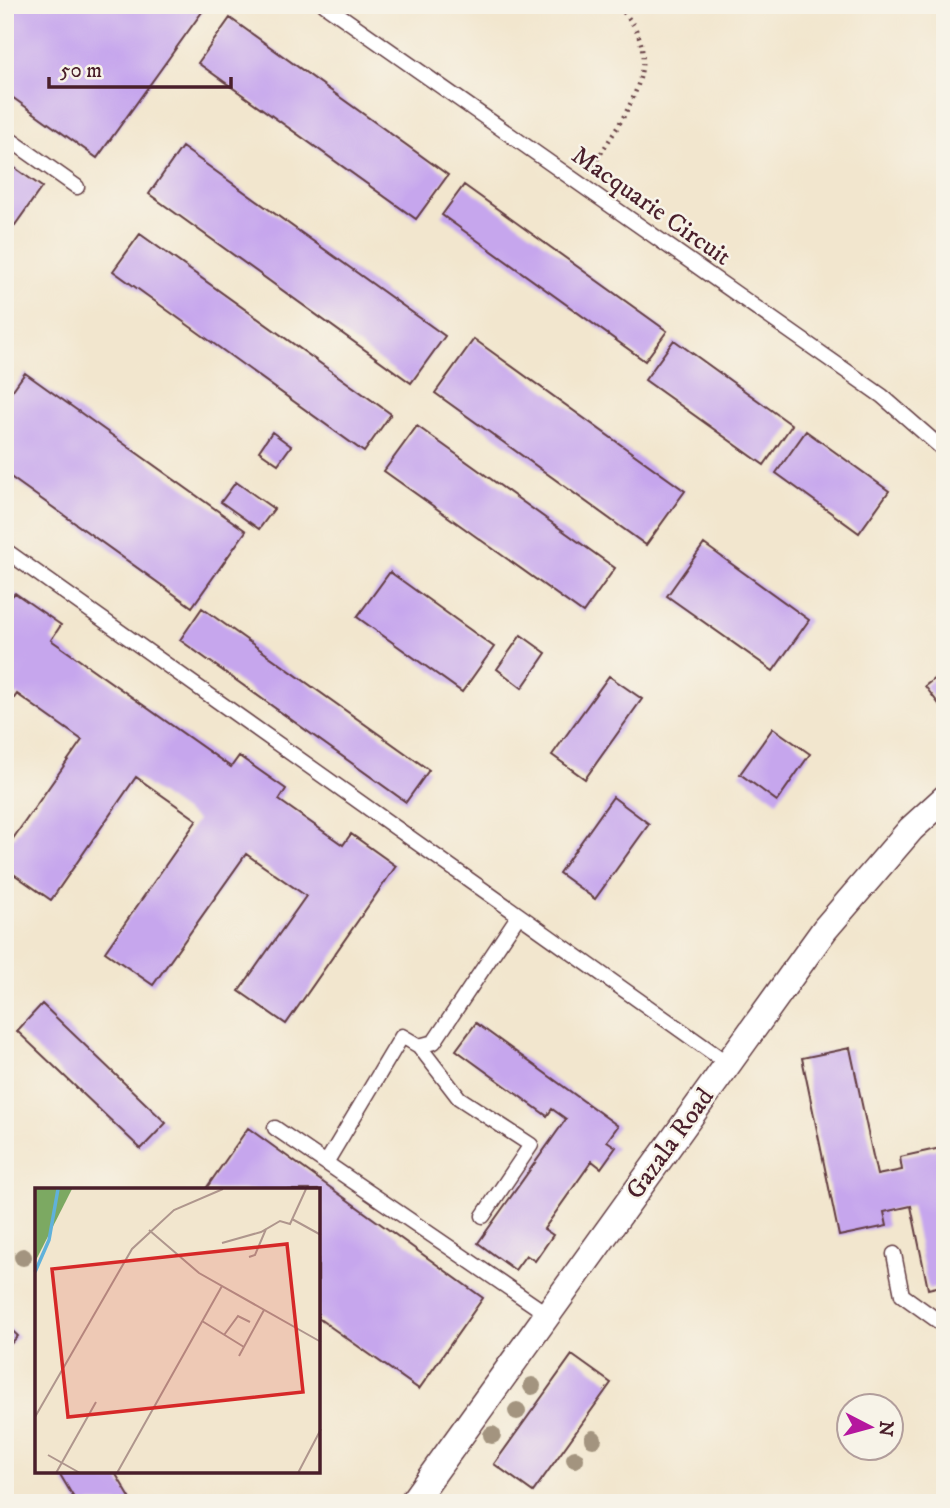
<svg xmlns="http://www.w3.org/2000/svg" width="950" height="1508" font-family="'IM FELL DW Pica',serif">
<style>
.building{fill:#c6a6ed}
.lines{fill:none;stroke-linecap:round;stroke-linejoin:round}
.lane-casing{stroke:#633d43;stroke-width:17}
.street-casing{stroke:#633d43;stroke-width:29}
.path{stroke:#633d43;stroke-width:4.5;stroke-dasharray:2 5;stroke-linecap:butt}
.lane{stroke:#fff;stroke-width:14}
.street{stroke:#fff;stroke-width:26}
.tree{fill:#a3947f}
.labels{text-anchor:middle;stroke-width:5;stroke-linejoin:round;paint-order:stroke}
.street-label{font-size:26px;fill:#4a1f2b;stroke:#f7f3e8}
.inset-river{fill:none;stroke:#60b1db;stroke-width:3.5}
.inset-road{fill:none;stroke:#af968d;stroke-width:2}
.view{fill:#d62828;fill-opacity:0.15;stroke:#d62828;stroke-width:3.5}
.inset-edge{fill:none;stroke:#4a1f2b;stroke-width:3.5}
</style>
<rect width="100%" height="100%" fill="#f7f3e8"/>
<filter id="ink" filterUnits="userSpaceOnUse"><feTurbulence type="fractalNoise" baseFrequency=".0143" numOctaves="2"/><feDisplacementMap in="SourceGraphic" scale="14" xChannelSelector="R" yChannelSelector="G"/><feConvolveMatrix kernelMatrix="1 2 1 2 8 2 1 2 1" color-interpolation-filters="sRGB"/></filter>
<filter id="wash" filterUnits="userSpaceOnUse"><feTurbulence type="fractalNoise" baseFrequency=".00686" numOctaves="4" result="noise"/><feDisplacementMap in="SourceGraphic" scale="28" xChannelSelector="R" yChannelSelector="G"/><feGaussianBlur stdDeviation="1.57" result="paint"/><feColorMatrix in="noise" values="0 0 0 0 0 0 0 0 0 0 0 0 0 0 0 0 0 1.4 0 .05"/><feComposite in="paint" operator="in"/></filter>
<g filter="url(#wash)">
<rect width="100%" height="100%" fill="#f2e6ce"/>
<g id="blocks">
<!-- building -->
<path class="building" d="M5,5H207L97,158L5,92Z
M230,18L448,175L416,219L198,63Z
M182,147L445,336L411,383L149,194Z
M5,161L42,187L5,239Z
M464,185L667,331L645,361L442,215Z
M140,234L391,414L364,452L113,271Z
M474,339L685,491L646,545L435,393Z
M674,340L792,425L764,465L645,380Z
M25,373L246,531L192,607L5,473V401Z
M417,426L615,568L583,613L384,471Z
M806,431L889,491L859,533L776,473Z
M272,432L291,446L278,464L259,451Z
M236,482L274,509L259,529L221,502Z
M704,544L809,620L773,671L667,596Z
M390,572L494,647L462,692L357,617Z
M15,593L61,625L51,640L231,767L239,756L286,789L279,800L343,845L351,834L396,866L286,1024L239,991L306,896L246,854L153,985L105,952L197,820L136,777L51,900L5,868V850L82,740L17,694L5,711V603Z
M202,608L429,770L406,802L180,640Z
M521,635L546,653L522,688L497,669Z
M945,670V712L925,686Z
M609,676L642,699L585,779L552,755Z
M773,728L810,754L777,801L740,774Z
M613,797L649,824L595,899L559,873Z
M42,1004L166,1123L141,1149L17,1031Z
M476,1023L618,1126L607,1141L616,1147L601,1168L592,1161L544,1229L553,1235L535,1261L526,1255L515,1270L478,1243L566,1119L552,1109L547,1116L456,1050Z
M850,1048L877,1175L902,1170L900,1157L945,1147V1285L928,1289L911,1206L884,1212L887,1226L839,1236L802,1058Z
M248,1128L483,1298L419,1389L318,1318V1190H205Z
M5,1324L18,1336L5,1350Z
M572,1355L611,1383L533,1492L494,1464Z
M58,1471H114L133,1503H77Z"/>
</g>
</g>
<g filter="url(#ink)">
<use href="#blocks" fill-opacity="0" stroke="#633d43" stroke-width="2"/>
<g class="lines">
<!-- lane casing -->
<g class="lane-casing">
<path id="lane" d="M325,5L882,396L945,451
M5,136L77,187
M5,550L727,1063
M419,1046L459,1098L531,1145L483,1216
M275,1128L547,1314
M326,1163L402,1036L419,1046L434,1042L519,915
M894,1254L902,1295L945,1326"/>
</g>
<!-- street casing -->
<g class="street-casing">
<path id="street" d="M412,1503L825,929L911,829L945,798"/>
</g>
<!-- path -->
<path class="path" d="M590,171C620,120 676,57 616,5"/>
<!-- lane -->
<use href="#lane" class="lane"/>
<!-- street -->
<use href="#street" class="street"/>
</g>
<!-- trees -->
<g class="tree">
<circle cx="23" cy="1257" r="9"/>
<circle cx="532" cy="1386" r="9"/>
<circle cx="517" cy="1411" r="9"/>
<circle cx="492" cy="1435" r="9"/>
<circle cx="593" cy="1439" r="9"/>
<circle cx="575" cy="1459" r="9"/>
</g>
</g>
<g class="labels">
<!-- street labels -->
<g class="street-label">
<text transform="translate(652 205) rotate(35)" y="9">Macquarie Circuit</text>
<text transform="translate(669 1143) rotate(-54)" y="9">Gazala Road</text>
</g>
</g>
<!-- overview -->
<g transform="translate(35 1188)">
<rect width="285" height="285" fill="#f2e6ce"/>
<path d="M0,1H37L0,74Z" fill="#7ca962"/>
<path class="inset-river" d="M0,84L14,52L23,1"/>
<path class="inset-road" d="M257,31L286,47M114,42L164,85L286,154M187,55L226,44L245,33L255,36L271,1M214,69L220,67L231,41M167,133L209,159M189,147L203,128L215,134M204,168L229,122M0,229L97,61L139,22L188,1M13,267L45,285M21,285L61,214M82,285L187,98M263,285L286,241"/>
<path class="view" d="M252,56L268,204L33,229L17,81Z"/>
<rect width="285" height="285" class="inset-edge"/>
</g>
<!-- margin -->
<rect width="950" height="1508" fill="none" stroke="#f7f3e8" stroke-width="28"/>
<!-- north arrow -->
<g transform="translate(870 1427) rotate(96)"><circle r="33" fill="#f7f3e8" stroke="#b29e9c" stroke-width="2"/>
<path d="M0-5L12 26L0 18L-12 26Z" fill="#b5179e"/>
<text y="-10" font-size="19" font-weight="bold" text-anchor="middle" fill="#4a1f2b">N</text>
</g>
<!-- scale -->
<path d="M49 77v10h182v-10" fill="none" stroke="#4a1f2b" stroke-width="3.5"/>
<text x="60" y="77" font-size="21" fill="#4a1f2b" stroke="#f7f3e8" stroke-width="5" paint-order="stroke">50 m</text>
</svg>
